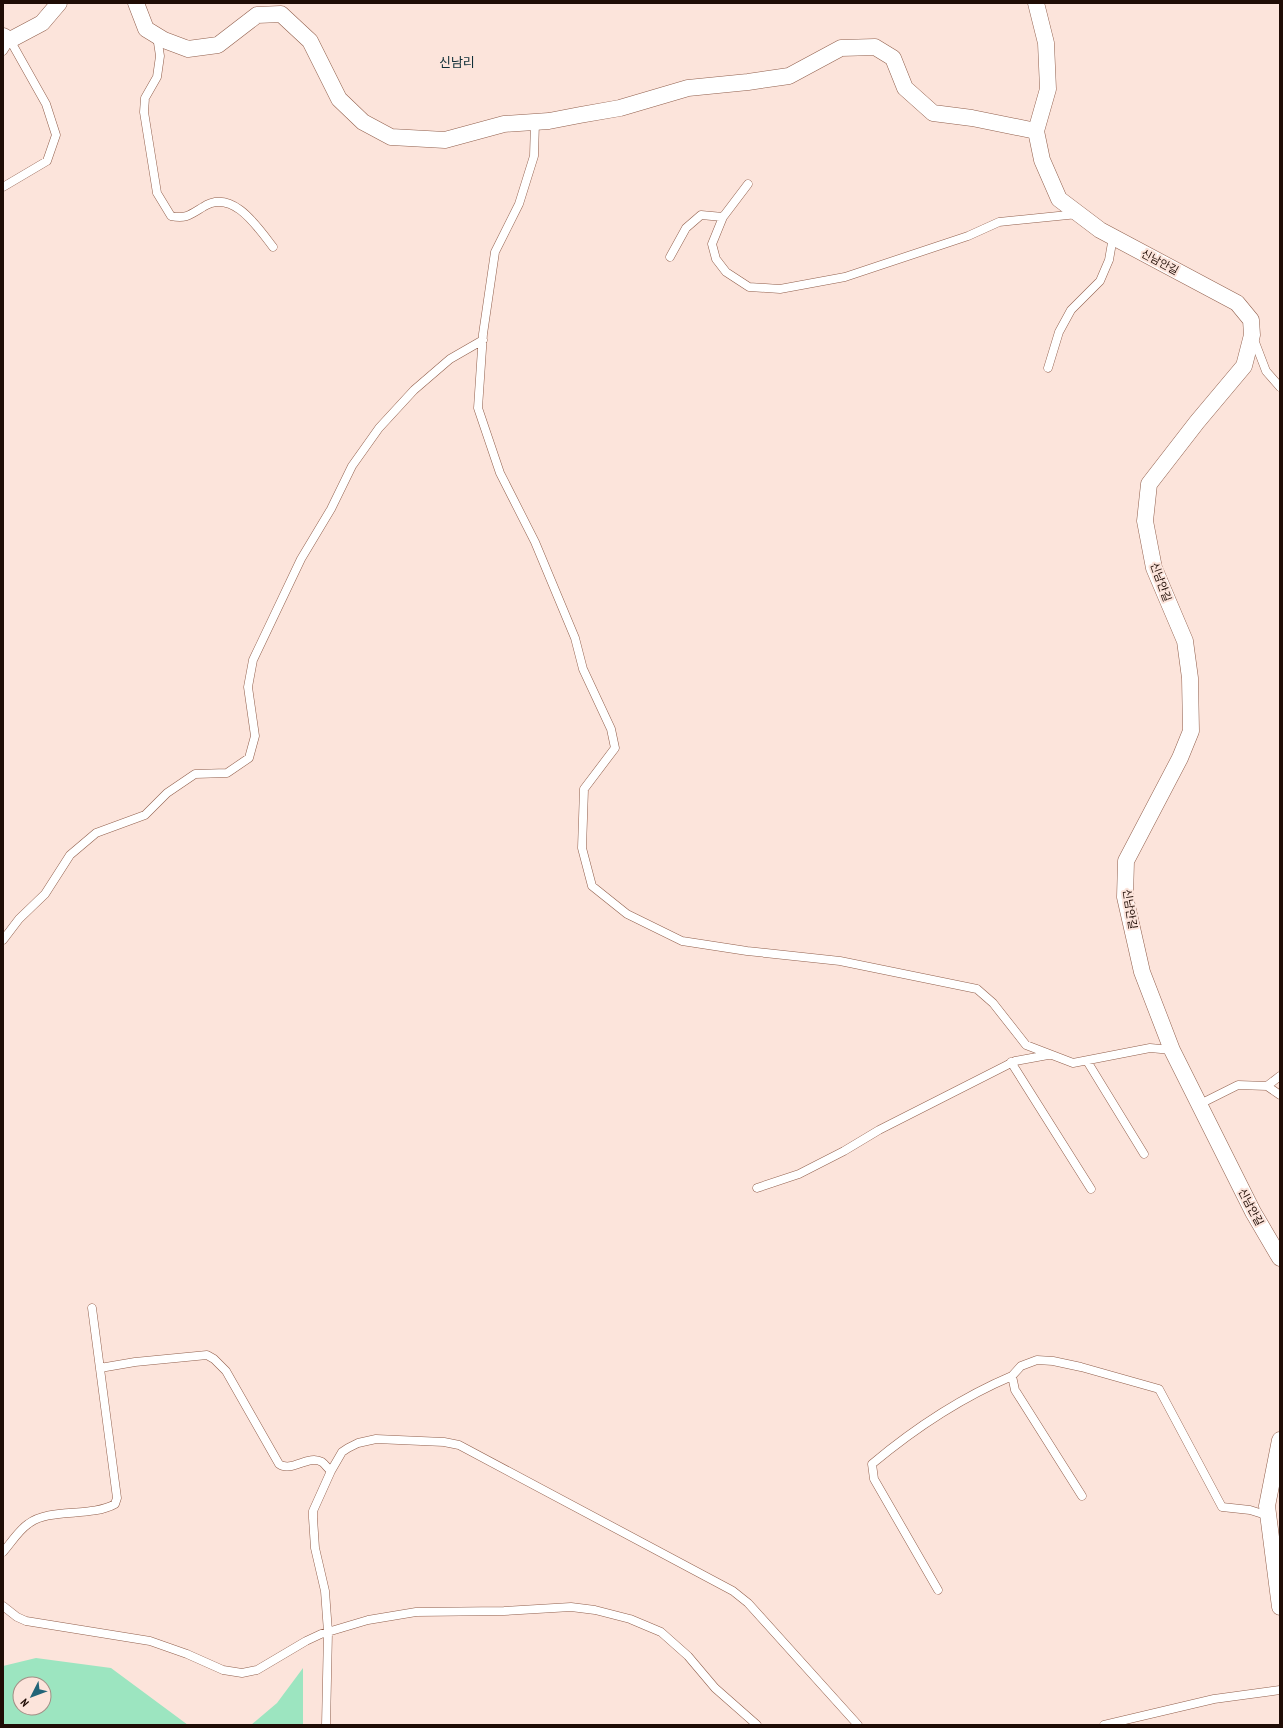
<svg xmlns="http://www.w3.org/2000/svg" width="1283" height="1728" font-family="'PT Sans Narrow','Noto Sans KR',sans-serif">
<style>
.green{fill:#9ce5c0;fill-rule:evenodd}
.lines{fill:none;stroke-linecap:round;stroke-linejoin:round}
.service-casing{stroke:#915f4c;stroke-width:9}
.minor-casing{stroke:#915f4c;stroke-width:17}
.service{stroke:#fff;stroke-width:8}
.minor{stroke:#fff;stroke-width:16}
.labels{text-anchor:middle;stroke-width:4;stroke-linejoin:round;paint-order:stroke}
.street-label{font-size:11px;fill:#1f0c05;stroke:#fce4db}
.quarter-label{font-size:13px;fill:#102f38;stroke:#fce4db}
</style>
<rect width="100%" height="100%" fill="#fce4db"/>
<!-- green -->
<path class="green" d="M36,1658L111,1668L188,1725H3V1666ZM20,1684H44V1708H20Z
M303,1668V1725H251L277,1703Z"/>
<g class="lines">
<!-- service casing -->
<g class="service-casing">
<path id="service" d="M157,36L160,56L157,77L145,98L144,112L157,193L171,216C186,219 190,215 203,207C232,188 257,226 273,247
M3,51L10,40L46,104L56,135L47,161L3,187
M535,122L534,156L519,204L495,252L483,334L478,408L500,473L535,542L575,638L583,669L611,729L615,748L584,789L582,848L592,886L627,914L682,941L747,951L840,961L977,989L993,1003L1026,1045L1073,1063L1150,1048L1172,1050
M748,184L723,217L712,244L716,259L726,272L749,287L780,289L845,277L968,236L999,222L1078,214
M670,257L686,228L701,215L723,217
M1253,337L1266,371L1280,387
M1048,368L1059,332L1071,310L1100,281L1109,260L1113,237
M3,940L19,919L45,894L70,855L96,833L145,815L167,793L195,774L227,773L249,758L255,736L248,687L253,660L301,559L331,509L352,466L379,428L414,390L450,359L483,340
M1087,1061L1144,1154
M1011,1062L1091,1189
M1267,1086L1280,1076
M1200,1104L1238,1085L1267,1086L1280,1095
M757,1188L799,1174L844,1151L879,1130L1015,1061L1048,1055
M100,1368L135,1362L207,1355L214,1359L226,1371L279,1464C292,1473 308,1454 322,1462C325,1464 328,1469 331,1471
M1082,1496L1015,1390L1012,1376L1021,1366L1037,1360L1053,1361L1081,1367L1159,1389L1222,1507L1250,1510L1269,1516
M3,1552C11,1543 18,1531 28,1524C50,1507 90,1518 115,1504L117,1498L92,1308
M938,1590L874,1479L872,1464C915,1428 960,1398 1012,1376
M3,1606L17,1617L26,1621L150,1641L187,1654L223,1670L242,1673L257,1670L306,1641L321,1634L368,1620L416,1612L504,1611L571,1607L595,1610L630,1619L661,1632L688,1656L715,1688L757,1725
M326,1725L328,1632L325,1591L315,1548L313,1518V1511L331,1471L342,1452L348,1448L358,1443L376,1439L444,1442L459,1445L733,1591L748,1603L858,1725
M1104,1725L1214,1699L1280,1690"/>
</g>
<!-- minor casing -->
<g class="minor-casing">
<path id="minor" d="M136,3L146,29L164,40L188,49L218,45L257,15L281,14L310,41L339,99L363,122L391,137L445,140L504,124L549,121L580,115L620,108L688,88L748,82L789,76L841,48L875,47L893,58L905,88L933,113L972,118L1036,131
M1036,3L1046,43L1048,89L1036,131L1042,160L1059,199L1100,230L1237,303L1251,320L1252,335L1244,366L1197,422L1149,484L1145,521L1154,568L1185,641L1190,678L1191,731L1180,758L1126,861L1125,897L1142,972L1172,1050L1253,1212L1280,1258
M3,36L10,40L42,23L59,3
M1280,1440L1267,1506L1280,1607"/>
</g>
<!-- service -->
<use href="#service" class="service"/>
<!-- minor -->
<use href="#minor" class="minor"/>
</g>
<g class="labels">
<!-- street labels -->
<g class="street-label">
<text transform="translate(1160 262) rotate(28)" y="4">신남안길</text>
<text transform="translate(1161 582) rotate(70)" y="4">신남안길</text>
<text transform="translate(1130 909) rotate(81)" y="4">신남안길</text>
<text transform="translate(1251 1207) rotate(62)" y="4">신남안길</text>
</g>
<!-- quarter labels -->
<g class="quarter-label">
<text x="457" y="67">신남리</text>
</g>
</g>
<!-- border -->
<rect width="1283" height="1728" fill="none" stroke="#1f0c05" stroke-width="8"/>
<!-- north arrow -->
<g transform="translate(32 1696) rotate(228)"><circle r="19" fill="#fce4db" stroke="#a48e85"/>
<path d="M0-3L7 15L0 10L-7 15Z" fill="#226478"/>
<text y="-6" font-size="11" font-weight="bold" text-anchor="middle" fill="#1f0c05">N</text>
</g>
</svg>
